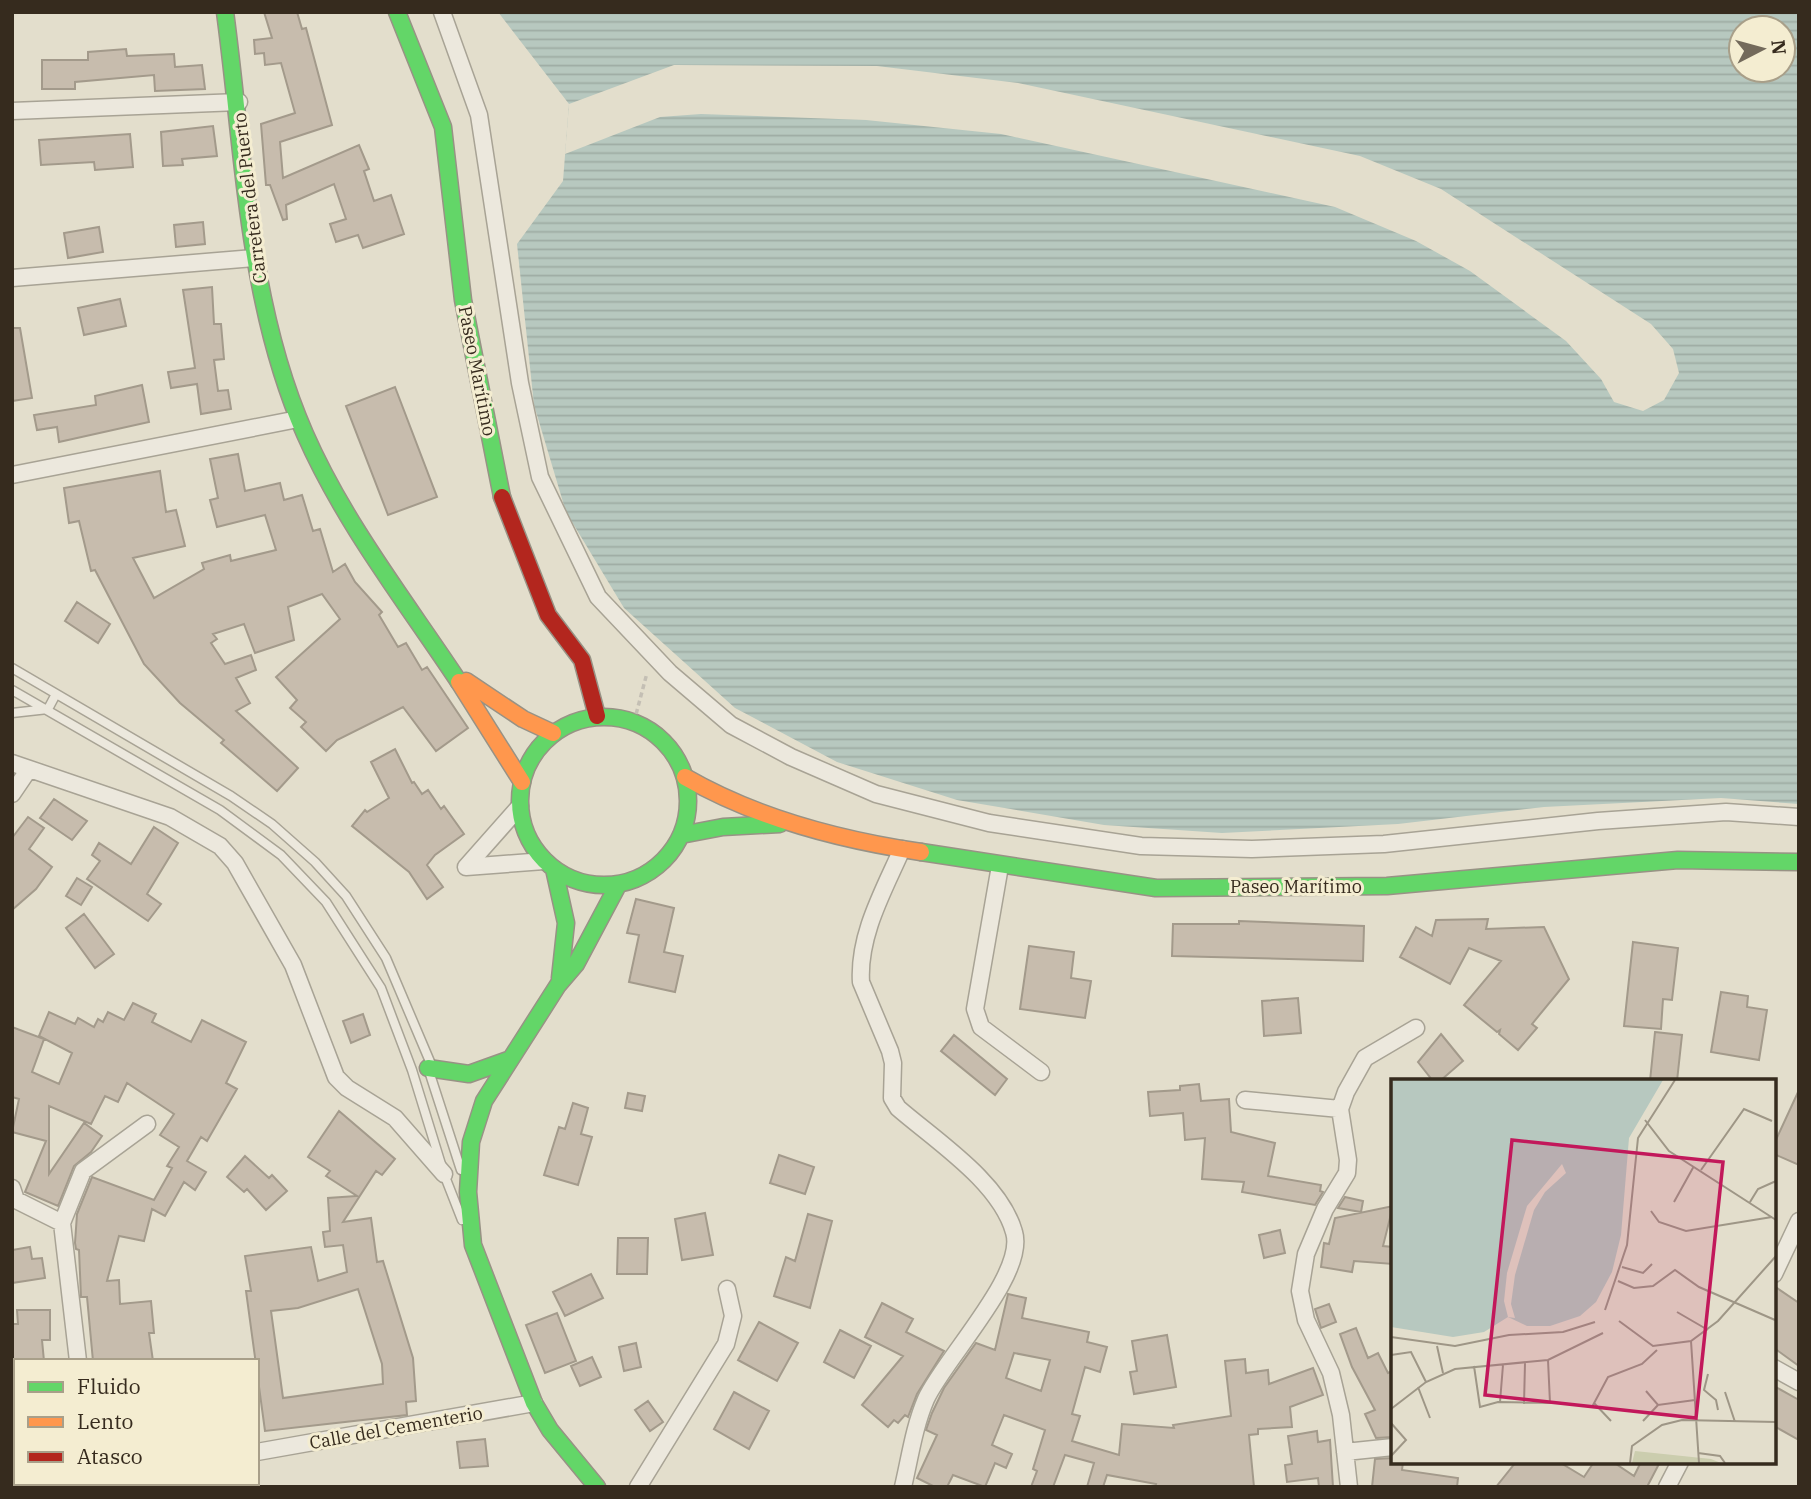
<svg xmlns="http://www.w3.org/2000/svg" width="1811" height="1499" font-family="'IBM Plex Serif',serif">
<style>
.water{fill:url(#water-rules);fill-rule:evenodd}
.pier{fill:#e3decc}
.building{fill:#c7bcad;stroke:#a39a8b;stroke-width:2;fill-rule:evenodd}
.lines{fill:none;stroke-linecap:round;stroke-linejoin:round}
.lane-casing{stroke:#a8a395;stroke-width:11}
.street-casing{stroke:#a8a395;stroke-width:19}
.fast-casing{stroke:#989285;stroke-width:19}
.slow-casing{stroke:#989285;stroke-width:19}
.jam-casing{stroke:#989285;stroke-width:19}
.path{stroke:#c4bfb4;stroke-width:3.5;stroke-dasharray:5 3.5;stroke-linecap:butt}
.lane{stroke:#ece8dd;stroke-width:8}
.street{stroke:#ece8dd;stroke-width:16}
.fast{stroke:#63d668;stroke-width:16}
.slow{stroke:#ff974d;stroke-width:16}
.jam{stroke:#b3261e;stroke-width:16}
.labels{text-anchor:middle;stroke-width:6;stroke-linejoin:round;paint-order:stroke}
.street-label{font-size:18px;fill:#362b1e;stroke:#f4edd1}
.inset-road{fill:none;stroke:#9e9686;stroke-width:2}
.view{fill:#c2185b;fill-opacity:0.15;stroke:#c2185b;stroke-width:3.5}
.inset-edge{fill:none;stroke:#362b1e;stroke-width:3.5}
</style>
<defs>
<pattern id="water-rules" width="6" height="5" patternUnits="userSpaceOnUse" patternTransform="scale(1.75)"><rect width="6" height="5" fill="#b7c8bf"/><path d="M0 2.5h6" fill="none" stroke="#9eaca4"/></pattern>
</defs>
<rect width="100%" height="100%" fill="#e3decc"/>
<!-- water -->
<path class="water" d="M498,12H1799V804L1721,798L1544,807L1398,824L1222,833L1104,825L957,800L837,762L735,708L624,608L566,512L534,405L517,244L563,181L569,104ZM1741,28H1783V70H1741Z"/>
<!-- pier -->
<path class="pier" d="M674,65L877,66L1018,83L1360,156L1441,189L1651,324L1673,349L1679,373L1664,400L1643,411L1614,402L1601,379L1566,341L1470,271L1416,241L1335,207L1001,134L866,120L701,114L660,117L565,154L569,104Z"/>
<!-- building -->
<path class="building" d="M264,12H297L302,29L306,28L332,125L280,142L283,178L359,145L369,169L364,171L374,201L391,195L404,234L363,248L358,235L336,242L330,224L346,219L334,184L286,205L287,219L283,220L270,185H266L261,124L295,113L281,63L265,65L264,53L255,54L254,40L272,38Z
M126,49L127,56L174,54L175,67L202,65L205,89L155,91L154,75L75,82V89H42V60H88V52Z
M213,126L217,156L182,159L183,165L163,166L161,132Z
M130,134L133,167L95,170L94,162L41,165L39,140Z
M203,222L205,244L176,247L174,225Z
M99,227L103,252L68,258L64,233Z
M212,287L214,324H221L224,359L214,360L218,391L228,390L231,409L201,414L197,384L171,388L168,372L195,368L183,290Z
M120,299L126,326L84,335L78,308Z
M12,328H20L32,398L12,401Z
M142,385L149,422L59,442L57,427L37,430L34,415L96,405L95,396Z
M395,387L437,497L388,515L346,406Z
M238,454L245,491L280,483L284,500L302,495L313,531L320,529L333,572L345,564L355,582L382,612L379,615L398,647L406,643L422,670L427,667L468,728L436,751L403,707L337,740L326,751L301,727L306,722L290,708L297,700L276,677L340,619L322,594L288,607L294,640L255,653L244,624L213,634L217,639L211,643L225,664L251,655L256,670L236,678L250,703L236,711L298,768L277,791L221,743L224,740L180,703L144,664L95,570L91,571L79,521L69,523L64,488L160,471L166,512L176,510L185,546L133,558L154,598L204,569L202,563L230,555L231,561L276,550L265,515L217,527L210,500L218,498L210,459Z
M77,602L110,624L98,643L65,621Z
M395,749L412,783L414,782L422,794L428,790L441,809L444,806L464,834L435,855L427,865L443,887L427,899L409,872L352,826L365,810L367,812L389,798L371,762Z
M54,799L87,821L72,840L40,818Z
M28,817L44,828L29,849L52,867L36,889L12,910V838Z
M154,827L178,843L147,894L161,904L148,921L87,879L100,861L92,855L99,843L131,864Z
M77,878L92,887L81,905L66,896Z
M636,899L674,908L664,952L683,956L675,992L629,982L639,935L627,933Z
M84,914L114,954L95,968L66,928Z
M1488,919L1486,929L1544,927L1569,979L1532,1024L1537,1028L1518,1050L1499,1034L1500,1030L1497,1032L1464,1005L1501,961L1469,948L1450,984L1400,957L1416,927L1432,936L1436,920Z
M1239,921L1364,926L1363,961L1172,956L1173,924H1239Z
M1633,942L1678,948L1672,1000L1663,999L1661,1029L1624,1026Z
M1029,946L1074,952L1071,978L1091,981L1085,1018L1020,1009Z
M1721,992L1748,996L1747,1007L1767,1010L1759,1060L1711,1052Z
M1298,998L1301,1033L1264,1036L1262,1001Z
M133,1003L156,1014L152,1022L191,1042L202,1020L246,1042L226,1083L237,1089L207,1141L201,1137L187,1161L206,1172L195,1190L184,1182L165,1216L152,1209L144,1241L119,1236L107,1281L119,1280L120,1304L151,1301L154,1333H149L153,1361H93L87,1297H81L79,1250L76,1249L75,1243L77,1214L92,1177L154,1200L172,1168L167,1166L179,1147L160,1135L174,1114L127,1083L118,1102L105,1096L91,1124L49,1106V1174L84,1123L102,1136L91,1152L74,1166L58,1206L25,1192L46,1141L12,1132L19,1099L12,1097V1027L44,1039L32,1072L59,1084L72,1053L39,1036L49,1012L75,1024L78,1018L94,1027L98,1019L103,1022L108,1012L124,1020Z
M363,1014L370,1035L351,1043L343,1021Z
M1655,1032L1682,1035L1677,1081H1650Z
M1441,1034L1463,1061L1440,1081H1433L1418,1062Z
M954,1035L1007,1079L995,1095L941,1051Z
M1199,1084L1201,1101L1229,1099L1231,1132L1275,1143L1268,1176L1321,1185L1320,1191L1323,1192L1315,1205L1242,1192L1244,1182L1202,1179L1205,1138L1185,1140L1183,1113L1150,1116L1148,1092L1180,1090V1086Z
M1799,1090V1165L1774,1154V1144Z
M628,1093L645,1096L642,1111L625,1108Z
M573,1103L588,1108L581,1134L592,1137L578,1185L544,1175L559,1127L565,1129Z
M339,1111L395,1159L382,1175L376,1171L343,1222L371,1218L377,1262L383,1261L413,1358L416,1401L406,1402L407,1415L265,1431L246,1291H251L245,1256L311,1247L318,1281L347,1272L343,1245L325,1247L323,1232L330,1231L328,1198L357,1196L326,1176L330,1171L308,1157ZM358,1289L382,1364L383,1384L283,1398L271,1311L298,1308Z
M779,1155L814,1167L805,1194L770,1183Z
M245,1156L269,1178L272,1175L287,1191L266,1210L247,1189L244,1192L227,1177Z
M1345,1197L1363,1201L1361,1212L1338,1208Z
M1393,1206L1383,1246L1393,1247V1264L1354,1261L1352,1272L1321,1267L1324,1243L1329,1244L1335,1218Z
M705,1213L713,1255L682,1260L675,1219Z
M808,1214L832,1221L810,1308L774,1296L786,1257L795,1261Z
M1280,1230L1285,1253L1264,1258L1259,1235Z
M618,1238H648L647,1274H617Z
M30,1247L32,1259L42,1258L45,1278L12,1283V1250Z
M591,1274L603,1298L565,1316L553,1292Z
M1774,1286L1799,1303V1366L1774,1348Z
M1008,1294L1026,1298L1022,1318L1089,1332L1087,1342L1107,1347L1100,1372L1085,1367L1072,1414L1080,1416L1072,1441L1119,1455L1122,1424L1174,1428L1173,1425L1231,1416L1225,1361L1245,1359L1246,1373L1268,1370L1269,1384L1313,1368L1323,1395L1290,1407L1292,1427L1258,1429V1434L1249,1435L1254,1487H1155L1156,1484L1107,1475L1103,1487H1087L1094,1463L1065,1455L1053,1487H1031L1037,1471L1033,1469L1045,1430L1004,1415L992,1445L1012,1454L1006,1468L995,1463L985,1487L953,1475L947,1487H935L917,1478L937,1435L926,1430L932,1413L944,1388L976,1343L995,1350ZM1014,1353L1050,1360L1041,1391L1006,1378Z
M882,1303L913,1319L906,1332L944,1351L917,1394L908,1417L905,1415L898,1423L894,1420L888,1427L862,1405L903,1356L865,1337Z
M1329,1304L1336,1322L1321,1328L1315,1309Z
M17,1310H50V1340H42L44,1361H12V1324H18Z
M557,1313L576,1361L545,1373L526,1325Z
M759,1322L798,1343L777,1381L738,1360Z
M1356,1328L1368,1358L1378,1353L1388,1373L1393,1371V1437L1376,1438L1365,1414L1375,1410L1352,1367L1340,1334Z
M840,1330L871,1346L854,1378L824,1362Z
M1167,1335L1176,1387L1134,1394L1130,1372L1137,1371L1132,1341Z
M636,1343L641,1367L624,1371L619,1347Z
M592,1357L601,1377L580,1386L571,1366Z
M1774,1386L1799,1400V1440L1774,1426Z
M734,1392L769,1411L749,1449L714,1429Z
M648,1401L663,1422L650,1431L635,1410Z
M1317,1431L1318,1442L1330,1440L1333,1487H1319L1318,1478L1287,1482L1285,1465L1292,1464L1288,1436Z
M485,1439L488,1466L460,1468L457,1442Z
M1393,1458V1462H1403L1402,1470L1458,1478L1457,1487H1372L1375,1459Z
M1516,1462H1559L1584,1477L1594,1462H1613L1634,1476L1641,1462H1660L1648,1485L1651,1487H1496Z"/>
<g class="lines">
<!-- lane casing -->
<g class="lane-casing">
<path id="lane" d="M12,668L231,796L272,824L315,862L346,896L386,958L431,1064L428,1068L461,1170
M12,690L220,810L281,855L326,902L381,988L412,1070L444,1174L462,1220
M12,713L48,709L56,694"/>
</g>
<!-- street casing -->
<g class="street-casing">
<path id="street" d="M442,12L479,115L520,383L540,477L598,597L670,673L731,725L791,757L876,794L989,823L1141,846L1252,849L1384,844L1598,821L1726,812L1799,817
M12,111L239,102
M12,278L254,258
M12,475L298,419
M12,763L170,817L220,846L235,863L293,965L336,1077L347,1088L395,1118L444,1174
M12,794L29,769
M902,849C884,890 858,935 861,982L890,1051L893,1063L892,1098L898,1108C936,1141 1000,1182 1014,1232C1027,1274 944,1359 926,1399C914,1427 910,1457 903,1487
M1000,866L975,1009L981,1027L1041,1072
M466,867L520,806
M466,867L544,861
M1245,1100L1340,1109
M12,1188L16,1200L62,1223
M1774,1274L1799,1221
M78,1361L62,1223L83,1171L147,1124
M1774,1368L1799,1382
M257,1452L534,1403
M1345,1452L1393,1447
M215,1483L216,1487
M51,1487L72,1483
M638,1487L726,1344L733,1316L727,1289
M1349,1487L1341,1415L1331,1373L1306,1320L1300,1291L1306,1254L1325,1209L1347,1173L1348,1160L1340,1109L1346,1092L1365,1058L1416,1028
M1667,1487L1680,1462"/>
</g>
<!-- fast casing -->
<g class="fast-casing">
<path id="fast" d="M225,12C244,152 247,303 305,434C344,523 406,602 459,682
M397,12L443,127L463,300L502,497
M520 801a84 84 0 1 1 168 0a84 84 0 1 1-168 0Z
M681,835L723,827L780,824
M921,852L1156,888L1387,886L1678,860L1799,862
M554,869L566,923L560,978
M428,1068L469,1074L508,1060
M597,1487L550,1430L534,1403L473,1245L468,1192L471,1142L484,1101L558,985L576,964L618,885"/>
</g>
<!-- slow casing -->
<g class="slow-casing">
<path id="slow" d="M466,681L523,719L553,733
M459,682L522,782
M685,777C756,818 840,840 921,852"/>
</g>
<!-- jam casing -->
<g class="jam-casing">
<path id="jam" d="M502,497L548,615L582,660L597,716"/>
</g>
<!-- path -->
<path class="path" d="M634,722L647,673"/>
<!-- lane -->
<use href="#lane" class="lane"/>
<!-- street -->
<use href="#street" class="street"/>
<!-- fast -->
<use href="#fast" class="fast"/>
<!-- slow -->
<use href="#slow" class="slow"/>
<!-- jam -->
<use href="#jam" class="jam"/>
</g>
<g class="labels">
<!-- street labels -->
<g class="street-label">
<text transform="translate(250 198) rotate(-97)" y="6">Carretera del Puerto</text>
<text transform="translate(477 371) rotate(79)" y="6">Paseo Marítimo</text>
<text x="1296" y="893">Paseo Marítimo</text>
<text transform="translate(396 1428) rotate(-10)" y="6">Calle del Cementerio</text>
</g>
</g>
<!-- overview -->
<g transform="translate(1391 1079)">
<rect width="385" height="385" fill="#e3decc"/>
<path d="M244,372L320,380L330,384H241Z" fill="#cbcdae"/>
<path d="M0,1H272L238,59L230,156L221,193L205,223L189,237L159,247H136L117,238L93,253L62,258L0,248Z" fill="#b7c8bf"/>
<path d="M171,85L175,94L154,113L143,131L124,196L120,225L124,239L117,238L113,222L116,194L136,127Z" fill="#e3decc"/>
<path class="inset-road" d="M254,41L278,72L385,141M310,91L353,30L381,42M283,123L303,87M359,123L367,110L385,102M260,132L268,143L295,152L381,138M231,188L252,194L261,185M227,202L243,209L262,207L284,191L308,208L384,241M214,231L236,166L247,59L284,1M286,233L317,251M228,242L262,267L300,262L327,242L385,177M0,258L64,267L118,256L172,253L204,243M300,262L308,384M46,267L52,294M0,276L20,273L35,303M83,287L89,328L107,323L159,324L157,281M317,295L313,311L325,321L327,331M27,308L39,339M255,312L267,326L304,321M334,313L344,343M109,323L112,286M203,324L220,342M133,325L134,284M201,328L217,298L251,285L266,271M0,330L35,303L64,290L157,281L212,254M252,342L267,326M0,344L15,361L0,377M307,374L329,377L334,384M239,384L241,367L271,346L291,341L385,343"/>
<path class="view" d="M121,61L332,83L305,339L94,316Z"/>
<rect width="385" height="385" class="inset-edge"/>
</g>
<!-- border -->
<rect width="1811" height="1499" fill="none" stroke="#362b1e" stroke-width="28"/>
<!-- legend -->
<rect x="14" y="1359" width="245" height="126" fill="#f4edd1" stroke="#a89f89" stroke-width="2"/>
<rect x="28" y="1382" width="35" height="10" fill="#63d668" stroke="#a89f89" stroke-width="2"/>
<text x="77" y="1394" font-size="21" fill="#362b1e">Fluido</text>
<rect x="28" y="1417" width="35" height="10" fill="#ff974d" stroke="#a89f89" stroke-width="2"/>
<text x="77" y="1429" font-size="21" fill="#362b1e">Lento</text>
<rect x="28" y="1452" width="35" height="10" fill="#b3261e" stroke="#a89f89" stroke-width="2"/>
<text x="77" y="1464" font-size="21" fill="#362b1e">Atasco</text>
<!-- north arrow -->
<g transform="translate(1762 49) rotate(84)"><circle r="33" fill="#f4edd1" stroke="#a89f89" stroke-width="2"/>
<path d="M0-5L12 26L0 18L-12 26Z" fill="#736a5b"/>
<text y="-10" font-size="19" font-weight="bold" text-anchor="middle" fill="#362b1e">N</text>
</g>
</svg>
